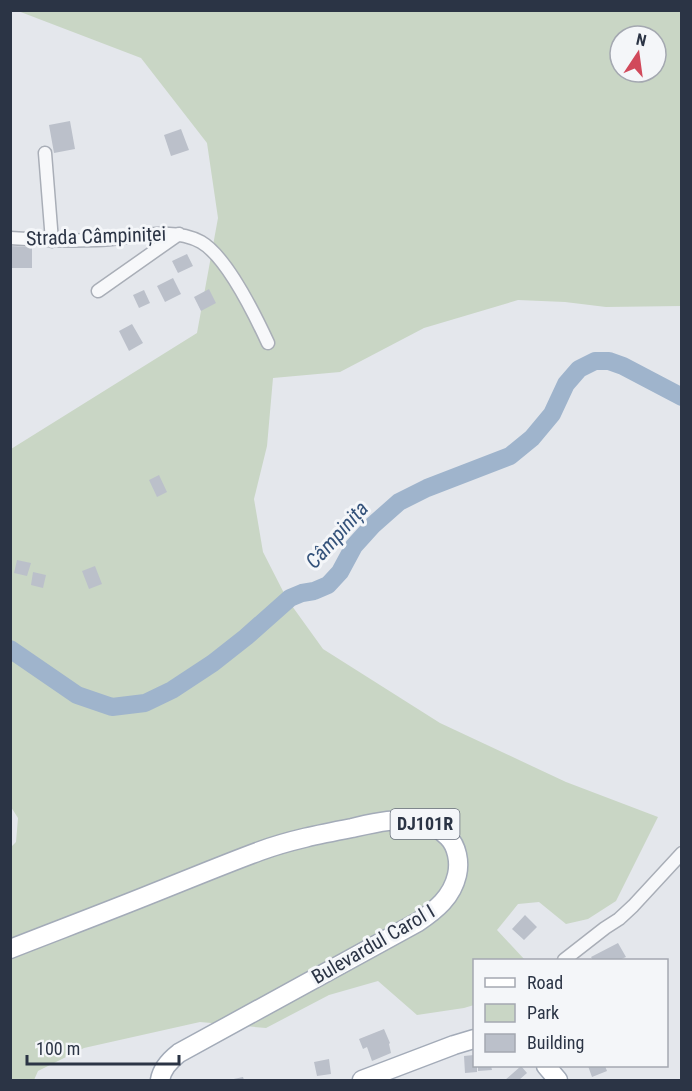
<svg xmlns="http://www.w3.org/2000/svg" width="692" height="1091" font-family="'Roboto Condensed',sans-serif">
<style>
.green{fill:#c9d6c5;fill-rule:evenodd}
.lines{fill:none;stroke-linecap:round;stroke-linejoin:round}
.river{stroke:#9fb4cc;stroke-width:18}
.building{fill:#bbc0ca}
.minor-casing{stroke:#a9aeb7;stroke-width:15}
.primary-casing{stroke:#a3abb8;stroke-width:21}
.minor{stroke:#f7f8fa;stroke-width:12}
.primary{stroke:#fff;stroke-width:18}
.labels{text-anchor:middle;stroke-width:6;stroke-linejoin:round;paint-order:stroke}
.shield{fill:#f4f6f9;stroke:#676e7b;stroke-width:1.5}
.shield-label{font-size:18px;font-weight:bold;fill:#2b3445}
.street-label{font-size:20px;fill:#2b3445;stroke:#f4f6f9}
.water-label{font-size:21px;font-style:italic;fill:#34527a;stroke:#f4f6f9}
</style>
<rect width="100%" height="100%" fill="#e4e7ec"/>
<!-- green -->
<path class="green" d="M18,11H681V306L606,307L565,302L518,300L424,328L340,372L273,378L267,446L254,499L263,552L287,599L323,649L440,723L566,782L658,817L616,901L588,919L566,924L539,902L518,904L497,930L525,960H474V1005L464,1008L417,1015L378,981L329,995L266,1028L200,1022L84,1048L38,1071L34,1080H11L10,848L16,842L18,818L11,807V449L197,333L218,218L207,143L141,58ZM620,36H656V72H620Z"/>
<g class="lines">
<!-- river -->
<path class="river" d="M10,649L77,695L112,707L145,703L172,690L213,663L246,637L290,598L302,593L314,591L328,585L340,572L354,546L373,525L399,502L427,488L510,456L532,438L552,414L566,384L579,369L595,361H609L623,366L682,397"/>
</g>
<!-- building -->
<path class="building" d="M70,121L75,149L54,153L49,125Z
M181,129L189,150L171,156L164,135Z
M10,246L32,247V268H10Z
M187,254L193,266L178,273L172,261Z
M173,278L181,294L165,302L157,286Z
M209,289L216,303L201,311L194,297Z
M144,290L150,303L139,308L133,295Z
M132,324L143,343L129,351L119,331Z
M159,475L167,492L157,497L149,480Z
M17,560L31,563L27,576L14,573Z
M95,566L102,584L89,589L82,571Z
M33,572L46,575L43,588L31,585Z
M525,915L537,927L524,940L512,929Z
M618,943L626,957L619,960H593L591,957Z
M384,1029L390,1043L389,1044L391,1053L372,1061L367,1047L363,1049L359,1039Z
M474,1055V1066H477V1072L465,1073L464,1056Z
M329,1059L331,1074L317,1076L314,1062Z
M478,1066H491L492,1070L478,1071Z
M521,1066L527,1073L519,1080H505Z
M588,1066H605L607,1071L592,1077Z
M243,1077L244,1080H229Z"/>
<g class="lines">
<!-- minor casing -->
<g class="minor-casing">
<path id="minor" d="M45,153L52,241
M10,238C39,240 68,241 97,240C130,239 171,225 201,242C227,257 255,315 268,343
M98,291L179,234
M564,960L605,928L619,919L633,906L682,853"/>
</g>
<!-- primary casing -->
<g class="primary-casing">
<path id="primary" d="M10,949C56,931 101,914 146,896C184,881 222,865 260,851C290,840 321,834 352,828C374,823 398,817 420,822C430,824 440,829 448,837C457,846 460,862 457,875C452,897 436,910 418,922L179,1053C170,1060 162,1068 160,1080
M546,1066L558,1080
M362,1080L454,1045L474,1039"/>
</g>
<!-- minor -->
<use href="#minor" class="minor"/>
<!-- primary -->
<use href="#primary" class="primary"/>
</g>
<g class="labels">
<!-- shield labels -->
<rect class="shield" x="390.5" y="809" width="69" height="30" rx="4.5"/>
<g class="shield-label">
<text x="425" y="830">DJ101R</text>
</g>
<!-- street labels -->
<g class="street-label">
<text transform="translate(96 236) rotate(-2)" y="7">Strada Câmpiniței</text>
<text transform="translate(373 944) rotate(-30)" y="7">Bulevardul Carol I</text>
</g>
<!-- water labels -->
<g class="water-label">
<text transform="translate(337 535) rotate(-48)" y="7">Câmpinița</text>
</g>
</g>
<!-- border -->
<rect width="692" height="1091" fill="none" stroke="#2b3445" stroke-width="24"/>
<!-- legend -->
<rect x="473" y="959" width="195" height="108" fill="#f4f6f9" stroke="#a4a8b1" stroke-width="1.5"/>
<rect x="485" y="978" width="30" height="9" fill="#ffffff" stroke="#a4a8b1" stroke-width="1.5"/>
<text x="527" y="989" font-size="18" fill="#2b3445">Road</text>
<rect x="485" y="1004" width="30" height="18" fill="#c9d6c5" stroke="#a4a8b1" stroke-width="1.5"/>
<text x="527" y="1019" font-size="18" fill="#2b3445">Park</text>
<rect x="485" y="1034" width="30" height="18" fill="#bbc0ca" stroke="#a4a8b1" stroke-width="1.5"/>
<text x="527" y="1049" font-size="18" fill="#2b3445">Building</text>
<!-- north arrow -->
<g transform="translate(638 54) rotate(13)"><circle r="28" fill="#f4f6f9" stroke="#a4a8b1" stroke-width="1.5"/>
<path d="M0-4.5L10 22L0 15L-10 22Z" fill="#d1495b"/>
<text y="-9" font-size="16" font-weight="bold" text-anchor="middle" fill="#2b3445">N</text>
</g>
<!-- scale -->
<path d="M27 1055v9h152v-9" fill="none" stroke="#2b3445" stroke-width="3"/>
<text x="36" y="1055" font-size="18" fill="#2b3445" stroke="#f4f6f9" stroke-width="4.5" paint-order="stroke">100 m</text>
</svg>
